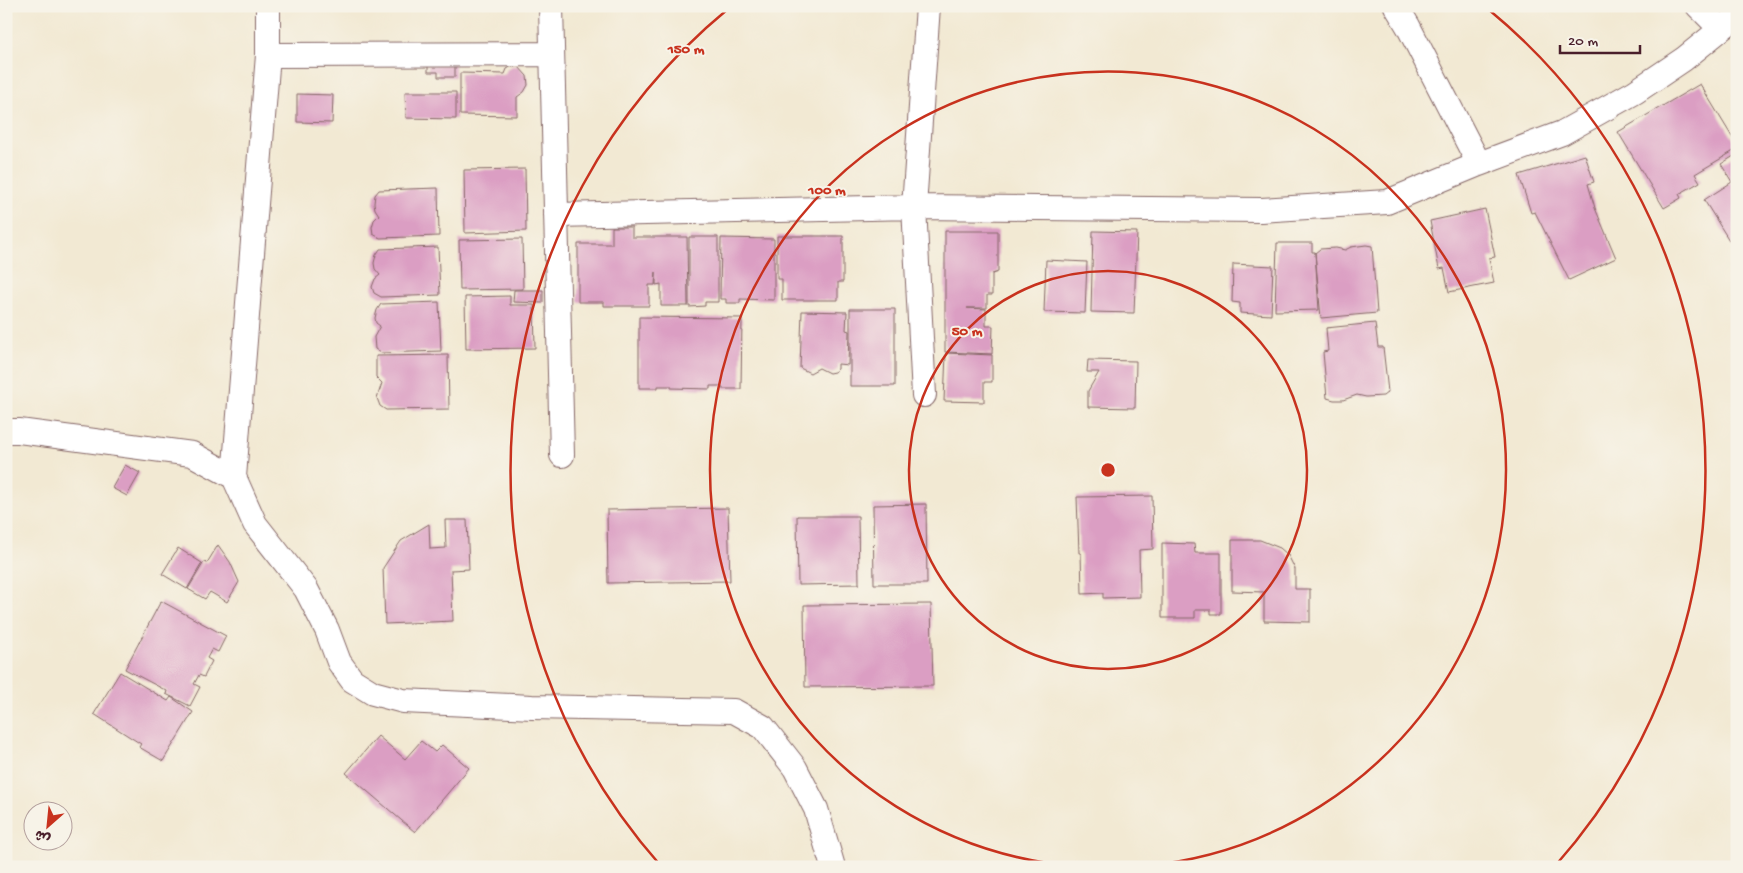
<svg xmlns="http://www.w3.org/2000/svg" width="1743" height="873" font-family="'Gochi Hand','Playpen Sans Arabic',sans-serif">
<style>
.building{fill:#db9ec3}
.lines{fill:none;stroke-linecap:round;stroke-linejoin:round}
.street-casing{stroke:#856666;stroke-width:26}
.street{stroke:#fff;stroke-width:24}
.ring{fill:none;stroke:#c8321e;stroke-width:2.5}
.centre{fill:#c8321e;stroke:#f7f3e8;stroke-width:2.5}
.ring-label{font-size:15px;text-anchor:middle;font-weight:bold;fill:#c8321e;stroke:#f7f3e8;stroke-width:4;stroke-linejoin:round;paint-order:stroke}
</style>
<rect width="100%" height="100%" fill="#f7f3e8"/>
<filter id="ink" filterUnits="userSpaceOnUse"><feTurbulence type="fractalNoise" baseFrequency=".02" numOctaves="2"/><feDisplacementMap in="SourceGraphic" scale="10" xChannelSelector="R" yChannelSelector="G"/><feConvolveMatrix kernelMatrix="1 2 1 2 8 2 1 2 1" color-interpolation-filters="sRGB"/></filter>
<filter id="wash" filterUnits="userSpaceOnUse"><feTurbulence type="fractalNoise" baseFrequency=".0096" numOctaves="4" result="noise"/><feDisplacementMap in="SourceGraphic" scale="20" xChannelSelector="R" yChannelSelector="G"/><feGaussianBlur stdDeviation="1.12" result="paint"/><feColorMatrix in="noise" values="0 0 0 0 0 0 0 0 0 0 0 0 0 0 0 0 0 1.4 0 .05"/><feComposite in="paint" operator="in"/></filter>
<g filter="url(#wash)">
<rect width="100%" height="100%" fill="#f2e9d3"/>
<g id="blocks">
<!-- building -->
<path class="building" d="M455,64V77H438V72H428V65Z
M512,66H518L527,76L528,85L524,92L517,97V116L460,115V73L505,74L507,69Z
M1700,84L1737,145V149L1695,174L1700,182L1679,194L1681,198L1664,208L1618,132Z
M405,92H456V119L406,118Z
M297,94L333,95L332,123L297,122Z
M1737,154V253L1704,200L1732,182L1721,164Z
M1585,155L1594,182L1588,184L1595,208L1616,258L1569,280L1535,212L1531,213L1519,175Z
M525,169L526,231L465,233L464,170Z
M438,188L439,236L380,238L373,234L372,227L374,220L379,215L375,209L374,203L375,195L379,190Z
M1485,209L1495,257L1489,258L1494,283L1449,292L1444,268L1439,269L1430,221Z
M612,227H632V237H687L688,306H661V284L656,285V272L655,285H649V306H604V302H578V244H612Z
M945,231H998V272L992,274V295H987V308H967L986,309V326H993L992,354L945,352Z
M1093,231L1137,232L1134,313L1091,312Z
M777,236H843V282H838V300H782V279H777Z
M689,237H718V302H705V306L689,307Z
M721,238L774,239V300L740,299V303H726V299H720Z
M522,239L523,289L460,290L459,240Z
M1277,243H1312V252H1315L1319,310L1275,311Z
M1366,245L1372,246L1377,313L1321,318L1315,253L1320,249L1336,248L1345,250L1351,247Z
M438,247L440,295L381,297L374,293L372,287L375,279L380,275L375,269L374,263L376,255L380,249Z
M1046,260L1087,262L1085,313L1044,312Z
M1233,264L1273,266L1271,315L1240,313V303L1232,302Z
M514,290H543V303L513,302Z
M510,296V305H534L535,348L466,349L465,297Z
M439,302L441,351L381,353L375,349L374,337L380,326L376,323L375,318L377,310L381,304Z
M850,309H895V386H850Z
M802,311L847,312L846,330L849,331L848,365L838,364V369L834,372L829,373L819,368L810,373L800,368Z
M639,317L742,318L741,389H722V386H710V389L671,388V386H658V388H639Z
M1375,323L1378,347H1383L1388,392L1383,396L1366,397L1357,395L1343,400H1334L1327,398L1323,352L1328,351L1326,328Z
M946,353L992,355V382H984V402L944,401Z
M448,355L449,409L386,410L380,406L377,398L382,383L376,377V356Z
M1088,360L1136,361L1135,408L1088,407V391L1099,372H1087Z
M125,465L140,473L127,496L112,488Z
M1152,496L1153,549L1139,550L1140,597L1103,598V593L1082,594L1081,553H1079L1077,497Z
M926,504L927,584H874L873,505Z
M728,508L730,581L608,583L607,510Z
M797,516H858L859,584L798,585Z
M445,520H467L469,569L451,570L453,621L385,624L383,568L401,541L429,524L430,549L446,548Z
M1232,540H1260L1280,548L1288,555L1295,569V589H1310V622L1264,621V592L1232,591Z
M1162,543L1194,544L1195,553H1221V614H1211V610H1195V618H1162Z
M218,545L230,562L239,582L227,602L210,592L205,599L188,589L204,562L207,563Z
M178,548L202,563L187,589L162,574Z
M161,601L226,636L218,652L212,649L207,658L212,661L204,677L199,675L194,684L200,687L190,706L166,694L167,691L125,669Z
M931,604L933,686L805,687L804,605Z
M120,672L168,701L171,697L193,712L163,761L139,747L141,744L94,714Z
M378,736L405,759L421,741L435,752L442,745L469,768L415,832L346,773Z"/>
</g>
</g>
<g filter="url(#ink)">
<use href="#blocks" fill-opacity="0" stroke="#856666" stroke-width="1"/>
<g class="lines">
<!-- street casing -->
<g class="street-casing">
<path id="street" d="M268,6V55L234,477L255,524L306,589L327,630L339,662L352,680L373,693L403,701L532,707L734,711L763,727L795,768L816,809L833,867
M551,6L562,455
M1396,6L1408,26L1479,164
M1698,6L1721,29L1737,16
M268,55L552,54
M556,215L914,207L1261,210L1387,202L1479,164L1562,133L1635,92L1684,59L1721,29
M924,395L914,207L928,6
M6,431H19L192,454L234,477"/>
</g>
<!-- street -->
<use href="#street" class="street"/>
</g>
</g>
<!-- distance rings -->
<g class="ring">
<circle cx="1108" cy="470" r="199"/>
<path d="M1073 866A398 398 0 1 1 1143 866"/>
<path d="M661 866A597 597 0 0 1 728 9M1488 9A597 597 0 0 1 1555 866"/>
</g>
<circle cx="1108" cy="470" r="8" class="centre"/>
<g class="ring-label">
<text x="686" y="53">150 m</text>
<text x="827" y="194">100 m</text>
<text x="967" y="335">50 m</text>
</g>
<!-- margin -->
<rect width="1743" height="873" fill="none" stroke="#f7f3e8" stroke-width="25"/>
<!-- north arrow -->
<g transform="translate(48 826) rotate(207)"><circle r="24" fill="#f7f3e8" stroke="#b29e9c"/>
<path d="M0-4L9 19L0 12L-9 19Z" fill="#c8321e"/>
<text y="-8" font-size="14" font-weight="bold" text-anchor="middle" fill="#4a1f2b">ش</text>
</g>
<!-- scale -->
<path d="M1560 45v8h80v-8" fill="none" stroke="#4a1f2b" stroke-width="2.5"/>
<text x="1568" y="45" font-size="15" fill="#4a1f2b" stroke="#f7f3e8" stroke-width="4" paint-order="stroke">20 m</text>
</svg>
